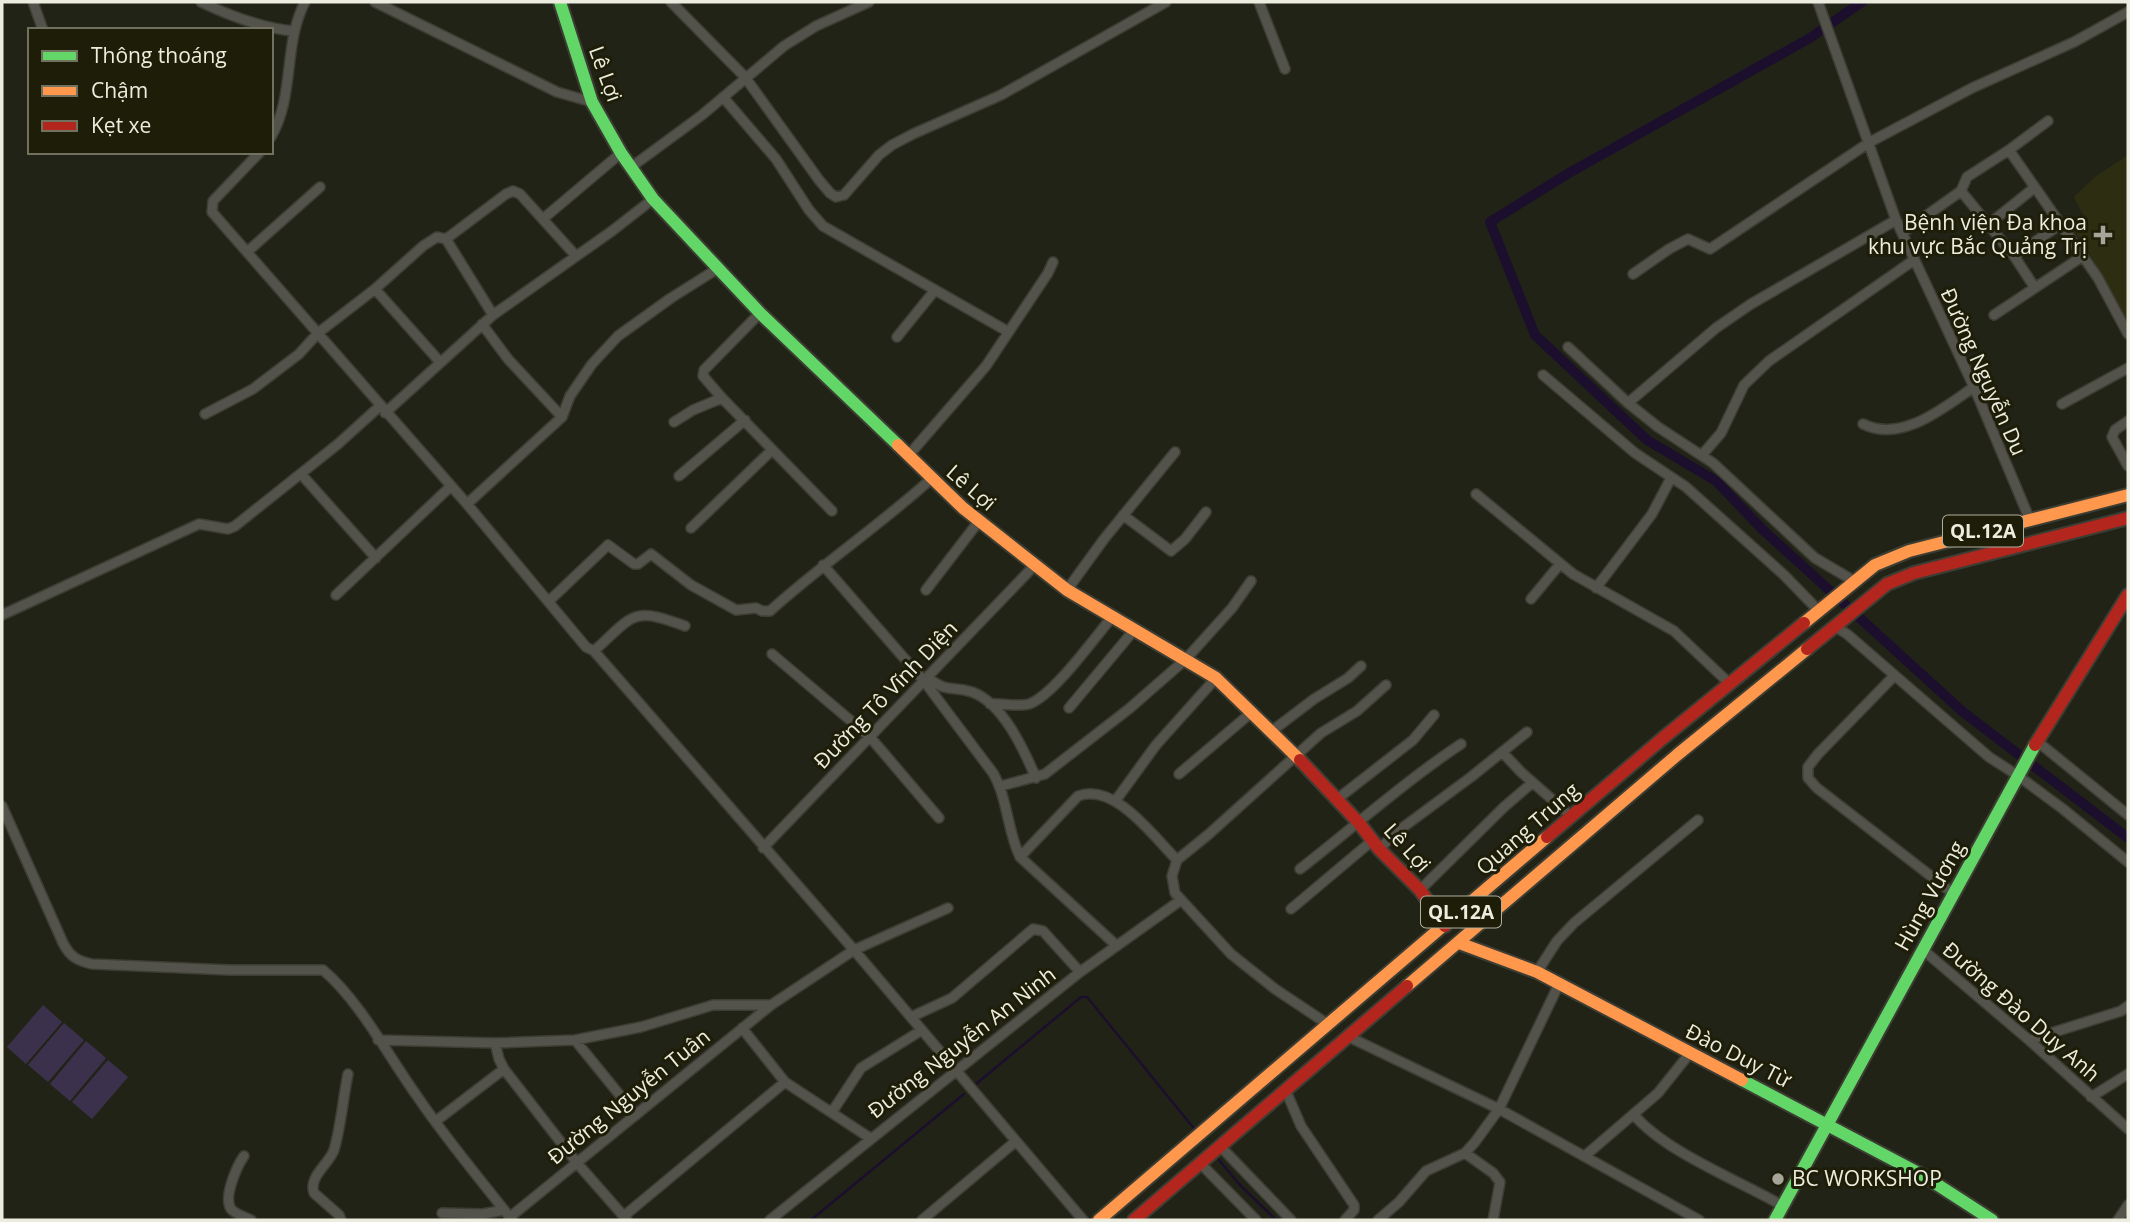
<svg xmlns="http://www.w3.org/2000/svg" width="2130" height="1222" font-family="'Open Sans',sans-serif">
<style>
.built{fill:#2c2d11}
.park{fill:#3b314d}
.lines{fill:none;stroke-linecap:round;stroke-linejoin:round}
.stream{stroke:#1c0f2d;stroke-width:2.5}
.canal{stroke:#1c0f2d;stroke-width:10}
.street-casing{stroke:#3c3d33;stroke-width:12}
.fast-casing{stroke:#3c3d33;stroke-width:16}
.slow-casing{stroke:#3c3d33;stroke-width:16}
.jam-casing{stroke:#3c3d33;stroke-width:16}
.street{stroke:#53534b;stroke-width:9}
.fast{stroke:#63d668;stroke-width:12}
.slow{stroke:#ff974d;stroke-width:12}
.jam{stroke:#b3261e;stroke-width:12}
.poi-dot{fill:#a5a699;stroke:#1e1e08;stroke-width:2.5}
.labels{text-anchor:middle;stroke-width:6;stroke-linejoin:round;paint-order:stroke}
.shield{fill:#1e1e08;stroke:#aeaf9e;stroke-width:2}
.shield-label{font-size:19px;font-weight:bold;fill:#eceddf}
.street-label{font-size:21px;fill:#eceddf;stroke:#1e1e08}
.poi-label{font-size:21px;fill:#eceddf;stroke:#1e1e08;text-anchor:end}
</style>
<rect width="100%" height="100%" fill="#222317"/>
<!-- built -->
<path class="built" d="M2128,155V321L2085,246L2069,225L2083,215L2074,197L2095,177Z"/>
<!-- park -->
<path class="park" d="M43,1005L62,1022L26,1064L7,1047Z
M64,1023L84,1040L48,1082L28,1065Z
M86,1041L106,1058L70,1101L50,1084Z
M108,1060L128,1077L92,1119L72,1102Z"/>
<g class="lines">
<!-- stream -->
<path class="stream" d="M976,1084L1081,997H1087L1196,1131
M1219,1160L1239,1184L1276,1220
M811,1220L964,1094"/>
<!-- canal -->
<path class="canal" d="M1862,2L1810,38L1569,173L1490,222L1535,335L1647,440L1716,481L1762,529L1963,712L2128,838"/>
<!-- street casing -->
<g class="street-casing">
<path id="street" d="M33,2L43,30
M201,2C230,16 262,28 294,31
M375,2L557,92L592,102
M671,2L745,77L819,180L830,193L836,197L844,195L879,155L892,145L913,134L1001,95L1166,2
M1259,2L1285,69
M1818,2L1896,220L1974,387L2030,520
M723,97L776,159L809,210L823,226L1007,331
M271,137C295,96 283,44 305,2
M2009,150L2048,121
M260,152L213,201L212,212L467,504L586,647L594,651L854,950L1083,1220
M630,168L702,115L784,46L816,26L869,2
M1961,191L2014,256L2035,288
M544,218L621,153
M1989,224L2034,188
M1902,233L1961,191L1967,177L2009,150L2098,278L2128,334
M446,239L493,315
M247,252L320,187
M2014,256L2061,224
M1633,274L1669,249L1688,239L1710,249L1870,142L1972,88L2074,42L2128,12
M375,289L440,362
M760,313L704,370L703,376L722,398L832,511
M1994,315L2083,256
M482,324L508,359L562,417
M897,337L935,290
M1568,347L1628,403L1658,427L1713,463L1815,558L1854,581
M1543,375L1635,453L1686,487L1784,575L1818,610
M1628,403L1716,328L1751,304L1896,220
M2062,404L2128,368
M385,413L493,315L612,231L653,199
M205,414L253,389L299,354L318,333L375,289L423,246L437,237L446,239L506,194L513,191L520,194L576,256
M2128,421L2115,430L2112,437L2128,466
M674,422L693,410L722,398
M1863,424C1902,443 1943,408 1974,387
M1702,455L1721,433L1744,385L1769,361L1914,260
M908,456L986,366L1048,273L1053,262
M301,474L376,558
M679,476L745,420
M1476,494L1573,574L1674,631L1729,683
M467,504L562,417L570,396L592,364L618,336L671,298L717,269
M1123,515L1171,551L1185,539L1206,512
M691,528L772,450
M823,565L924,681L993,773C1008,799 1007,830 1020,857L1117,946
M1596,588L1652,514L1671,478
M926,590L979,521
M1067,590L1104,539L1175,452
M336,595L451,486
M1531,599L1560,564
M549,601L608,545L634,564H638L651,554L691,585L736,610L756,608L762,611H770C822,564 879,526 931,479
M2,615L199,524L228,529L235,526L338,444L380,406
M1834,626L1847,634L1989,757L2017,775L2063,809L2128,862
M594,651C634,615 631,606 685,626
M772,654L870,737L939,818
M1894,676L1818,754L1808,767V778L1817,788L1954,894
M927,677C948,694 951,685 972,692C1003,703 1024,750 1036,778
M990,704C1002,703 1018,707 1029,704C1053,696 1095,637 1113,616
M1069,708L1135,629
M1272,731L1314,699L1348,678L1361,666
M2038,742L2128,815
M1502,752L1521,772L1572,817
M1179,774L1252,712
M1001,786L1045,774L1130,708L1186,659L1232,608L1251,581
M1116,800L1156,745L1216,678
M1336,800L1413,740L1434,715
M2,806L63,943C70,957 78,961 92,964L229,970H323C359,1000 389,1057 417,1096C446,1139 480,1179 512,1220
M763,848L1034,566
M1379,849L1398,831L1471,777L1527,732
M1020,857L1078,796C1115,782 1154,837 1177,860
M1300,869C1354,827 1404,782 1461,744
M1420,890L1504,807L1532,783
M1291,909L1373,840
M1922,949L2029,1040L2128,1129
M1537,972L1557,941L1574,923L1698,820
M911,1017L952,998L1033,929L1043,931L1080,972
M1329,1025L1275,989L1231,954L1175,893L1172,876L1177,860L1209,834L1321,733L1357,711L1386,685
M742,1028L785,1082L870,1138
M1349,1037L1499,1109L1699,1220
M378,1040L495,1043L575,1040L641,1027L713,1005H771L854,950L948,908
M575,1040L636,1115
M2029,1040L2121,1011L2128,1006
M495,1043L499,1059L504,1069L577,1163L627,1220
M1286,1091L1301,1126L1354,1205V1210L1345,1220
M2091,1097L2128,1074
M832,1112L861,1068L922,1030
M1634,1115C1667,1153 1738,1180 1783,1206
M436,1121L504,1069
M1220,1146L1291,1220
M1465,1153L1493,1173L1500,1182L1493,1220
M1586,1155L1658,1093L1690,1053
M244,1156C237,1166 223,1197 231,1209C235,1214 245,1217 251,1220
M1200,1163L1256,1220
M442,1213L483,1214L504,1210
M624,1216L785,1082
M510,1217L771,1005
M341,1220L339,1215L314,1193C308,1177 329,1164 334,1150C341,1126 343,1098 348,1074
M770,1220L1080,972L1181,900
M922,1220L1016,1141
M1378,1220L1399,1202L1426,1171L1465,1153L1475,1142L1499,1109L1559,984
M2118,1220L2128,1205"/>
</g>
<!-- fast casing -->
<g class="fast-casing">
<path id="fast" d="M560,2L592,102L621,153L653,199L760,313L898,445
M1742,1080L1924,1176L1992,1220
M1775,1220L2035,745"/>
</g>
<!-- slow casing -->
<g class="slow-casing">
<path id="slow" d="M898,445L963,508L1067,590L1216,678L1300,760
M1804,623L1875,565L1909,551L2128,495
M1459,943L1537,972L1742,1080
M1407,986L1677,755L1807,649
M1099,1220L1547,837"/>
</g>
<!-- jam casing -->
<g class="jam-casing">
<path id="jam" d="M1807,649L1887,584L1914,573L2128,518
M2035,745L2128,595
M1300,760L1359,823L1379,849L1420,890L1445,926
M1547,837L1663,738L1804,623
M1134,1220L1407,986"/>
</g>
<!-- street -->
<use href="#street" class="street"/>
<!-- fast -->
<use href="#fast" class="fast"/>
<!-- slow -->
<use href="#slow" class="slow"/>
<!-- jam -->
<use href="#jam" class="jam"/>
</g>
<!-- markers -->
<g class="poi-dot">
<path d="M2099.5 224.5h7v7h7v7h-7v7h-7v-7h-7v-7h7z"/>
<circle cx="1778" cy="1179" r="7"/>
</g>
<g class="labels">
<!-- shield labels -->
<g class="shield">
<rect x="1943" y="515.5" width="80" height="31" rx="5"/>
<rect x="1421" y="896.5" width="80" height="31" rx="5"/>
</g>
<g class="shield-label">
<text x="1983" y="538">QL.12A</text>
<text x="1461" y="919">QL.12A</text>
</g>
<!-- street labels -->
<g class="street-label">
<text transform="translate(605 74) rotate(70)" y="7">Lê Lợi</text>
<text transform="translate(1983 372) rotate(66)" y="7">Đường Nguyễn Du</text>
<text transform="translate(971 488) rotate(41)" y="7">Lê Lợi</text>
<text transform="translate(886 695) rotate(-46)" y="7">Đường Tô Vĩnh Diện</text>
<text transform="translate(1528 829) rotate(-41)" y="7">Quang Trung</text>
<text transform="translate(1407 848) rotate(48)" y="7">Lê Lợi</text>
<text transform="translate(1930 896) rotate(-61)" y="7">Hùng Vương</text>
<text transform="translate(2021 1012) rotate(41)" y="7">Đường Đào Duy Anh</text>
<text transform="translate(962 1043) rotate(-38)" y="7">Đường Nguyễn An Ninh</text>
<text transform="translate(1738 1056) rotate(27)" y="7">Đào Duy Từ</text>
<text transform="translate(629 1097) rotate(-39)" y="7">Đường Nguyễn Tuân</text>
</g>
<!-- poi labels -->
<g class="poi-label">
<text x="2087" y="230">Bệnh viện Đa khoa<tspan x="2087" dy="24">khu vực Bắc Quảng Trị</tspan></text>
<text x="1792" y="1186" text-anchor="start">BC WORKSHOP</text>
</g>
</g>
<!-- border -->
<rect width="2130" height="1222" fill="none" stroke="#eceddf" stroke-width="7"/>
<!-- legend -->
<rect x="28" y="28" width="245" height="126" fill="#1e1e08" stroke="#70715e" stroke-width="2"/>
<rect x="42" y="51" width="35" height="10" fill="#63d668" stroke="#70715e" stroke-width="2"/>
<text x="91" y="63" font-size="21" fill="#eceddf">Thông thoáng</text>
<rect x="42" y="86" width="35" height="10" fill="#ff974d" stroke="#70715e" stroke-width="2"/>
<text x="91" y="98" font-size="21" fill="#eceddf">Chậm</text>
<rect x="42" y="121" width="35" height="10" fill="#b3261e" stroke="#70715e" stroke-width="2"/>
<text x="91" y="133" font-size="21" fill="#eceddf">Kẹt xe</text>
</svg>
